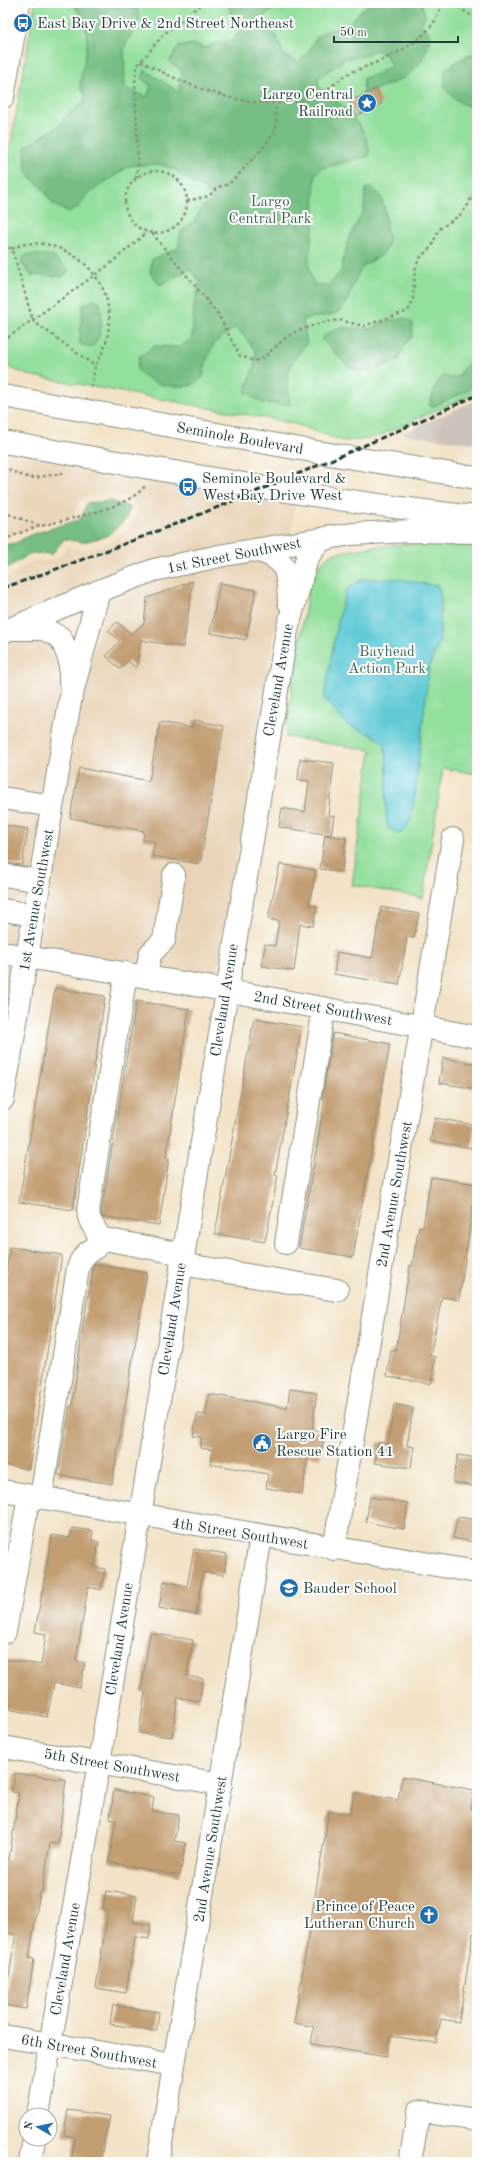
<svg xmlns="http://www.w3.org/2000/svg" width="480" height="2165" font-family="'Old Standard TT',serif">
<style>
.built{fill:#e9d4b8}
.industrial{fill:#ccc2b9}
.green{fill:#93df9c;stroke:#598e68}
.forest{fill:#76be84;stroke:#4a7e5c}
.water{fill:#5ec9d6;stroke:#3e8385}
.building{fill:#c29e72}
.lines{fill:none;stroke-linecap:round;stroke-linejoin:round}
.minor-casing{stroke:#89907e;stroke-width:24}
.major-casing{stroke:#89907e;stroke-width:24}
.path{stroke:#89907e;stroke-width:2.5;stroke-dasharray:3 3;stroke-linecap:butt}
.minor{stroke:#fff;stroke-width:22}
.major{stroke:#fff;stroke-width:22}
.rail{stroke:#1f3d34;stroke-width:3;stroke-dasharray:6 3;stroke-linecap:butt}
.labels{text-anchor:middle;stroke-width:4;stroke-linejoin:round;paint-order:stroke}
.poi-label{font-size:15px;fill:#1f3d34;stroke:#fff;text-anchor:start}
.park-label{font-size:15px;fill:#3c664e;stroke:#fff}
.street-label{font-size:15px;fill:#1f3d34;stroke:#fff}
</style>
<rect width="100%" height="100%" fill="#fff"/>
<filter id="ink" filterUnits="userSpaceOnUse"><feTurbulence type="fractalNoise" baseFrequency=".025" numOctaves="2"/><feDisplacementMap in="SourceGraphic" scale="8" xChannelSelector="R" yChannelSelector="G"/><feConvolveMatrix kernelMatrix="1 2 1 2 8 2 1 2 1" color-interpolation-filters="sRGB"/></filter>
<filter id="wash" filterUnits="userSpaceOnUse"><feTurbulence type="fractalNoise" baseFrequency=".012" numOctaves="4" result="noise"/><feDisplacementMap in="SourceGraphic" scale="16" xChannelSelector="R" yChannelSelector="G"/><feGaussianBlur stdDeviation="0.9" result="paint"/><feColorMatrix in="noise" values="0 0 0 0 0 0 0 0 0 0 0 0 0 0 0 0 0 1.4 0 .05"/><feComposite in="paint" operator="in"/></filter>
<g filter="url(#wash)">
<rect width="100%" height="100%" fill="#f3e3c8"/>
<!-- built -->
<path class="built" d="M3,450L296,503L290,536L98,582L92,581L91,585L3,621V579L34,561H52L59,558L67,547L85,550L112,542L132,524L138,509L132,500L112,494L86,496L79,501L75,513L3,538Z
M257,560L265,561L277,574L280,600L216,980L38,950L80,703L108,597L158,578Z
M42,637L54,644L61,663V700L19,947L3,944V641L11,638Z
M3,962L16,964L3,1041Z"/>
<!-- industrial -->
<path class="industrial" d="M477,400V444L401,434Z"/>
<!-- green -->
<path class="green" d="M35,3H477V392L379,436L362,440L343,441L292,423L28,375L3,365V189Z
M424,543L446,546L477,545V774L443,768L423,898L352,885L371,750L286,737L293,674L310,584L320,564L330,554L376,546Z"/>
<!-- forest -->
<path class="forest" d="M73,3H107L114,7H136L140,19L124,48L125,88L147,97L151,86L142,79L145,70L179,92L182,71L169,62L178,47L192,44L206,48L216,43L234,40L241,30L232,18L227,3H275L274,9L266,14L264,22L277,36L283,54L298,62C312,52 307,51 315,40C324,27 339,31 348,24C358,16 360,7 374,3L422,4L425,16L421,26L431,34C424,75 399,82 363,93L364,78L377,74L391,66L386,55L375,50L361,57L347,58L318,78L319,87C339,102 372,129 369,156L323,168L315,174C314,190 315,207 314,224C312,246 303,263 315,285H329L341,271L348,239L363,212L366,189L371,187C385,197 385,210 386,225C387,235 392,241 385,251C379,260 367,261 361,269C351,283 351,302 338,312C332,317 312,316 303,320L307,343C285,371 286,370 290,405L262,403L245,392L254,367L256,352L237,327C213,340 208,350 203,377C199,380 192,386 187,386C170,388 147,383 137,369L139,357L154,346L180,347L192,338L194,305L200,282L190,269L160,285L150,273L152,259L178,248L181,231L194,222L203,206L213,200L205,189L194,184L175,170L159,164L129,166L86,195L79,207L69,212L54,205L41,187L26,173L25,147L57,127L69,113L81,105L86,96L80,88C81,67 92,43 84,22C81,15 76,10 73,3Z
M477,52V107C464,109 453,96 444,88L445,71L458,60Z
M27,255H51L69,270L63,277L31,275L21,263L22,258Z
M94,299L99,301C103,317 104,335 91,348L80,344V330L83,305Z
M404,318L413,323L412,336L405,345L398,361L375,370L361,371L349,367L321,339L327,334L343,327L371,329L384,322Z
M477,327V386L432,407L429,405L438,380L444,376L450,378L459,376C462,370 464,367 469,363C478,355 475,339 475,329Z
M110,501L130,507L126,519L107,536L83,542L64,539L52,554L32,553L3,570V545L16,543L30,535L81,519L87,503Z"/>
<!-- water -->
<path class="water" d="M362,579H399L438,586L441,597L440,640L429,667L414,803L410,822L400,834L388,829C382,800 391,772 384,743L372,735L347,725L324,698L337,625L346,590Z"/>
<g id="blocks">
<!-- building -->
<path class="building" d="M376,89L382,104L356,116L350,101Z
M193,581L183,647L141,640L136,668L128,661L120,669L106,656L120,641L108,631L117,622L131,634L144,623L147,598Z
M220,583L256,590L246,640L210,633Z
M194,720L224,726L200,864L152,856L155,842L143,840L144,831L70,818L79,768L149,781L160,722L192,728Z
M300,759L334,763L328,815L334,816L331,835L279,827L282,808L305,812L309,781L298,780Z
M3,825L28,829L22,865L3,863Z
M325,835L346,838L342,872L320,869Z
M280,864L316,870L309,905L317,906L313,926L300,924L294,971L262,966L265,944L275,946L279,921L268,919Z
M381,907L419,914L414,938L407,937L399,985L334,974L337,952L372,958Z
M55,988L105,996L73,1210L19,1202Z
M136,1001L189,1009L166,1158H169L159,1225L102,1217L101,1213Z
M254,1019L302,1027L275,1175H278L265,1242L215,1234Z
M333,1033L390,1044L353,1257L299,1248L325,1099H322Z
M443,1058L477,1064V1089L439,1083Z
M435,1118L475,1125L471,1148L430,1141Z
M431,1177L476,1184L459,1300L442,1297L430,1356L435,1357L431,1384L387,1376L391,1350H396L410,1265L412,1266L419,1226L423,1227Z
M10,1247L62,1255L29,1469L3,1465V1292Z
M94,1264L147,1273L112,1484L58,1475L70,1406L72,1407L83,1324Z
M290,1389L317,1393L312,1430L325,1433L320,1458L308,1456L302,1494L266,1488L268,1474L210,1464L213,1450L200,1448L202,1437L193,1436L197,1414L205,1415L209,1394L287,1408Z
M394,1404L413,1408L407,1446L414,1447L411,1468L375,1463L378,1442L388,1444Z
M458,1455L477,1458V1487L453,1482Z
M370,1497L408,1503L404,1529L366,1522Z
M458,1517L477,1520V1543L453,1538Z
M72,1528L93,1531L92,1540L99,1542L94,1567L105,1569L101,1590L88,1587L76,1661L85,1663L80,1688L54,1683L47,1717L3,1708V1659L41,1665L46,1634L35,1632L52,1535L70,1538Z
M194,1549L227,1554L224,1575L203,1572L196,1615L159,1608L164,1581L187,1586Z
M150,1633L193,1640L187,1676L203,1679L199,1701L178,1697L172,1737L139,1733L145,1692L141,1691Z
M15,1773L66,1780L58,1844L50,1843L42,1892H40L29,1958L34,1959L26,2009L4,2005L16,1934L3,1932V1859L9,1860L19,1793L12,1792Z
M402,1777L474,1790L471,1809L477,1810V1934L473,1933L459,2022L441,2019L436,2043L390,2036L386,2057L311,2044L314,2027L294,2023L329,1811L350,1814L354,1793L398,1800Z
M114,1790L154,1797L152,1811L179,1815L174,1841L186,1843L180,1876L109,1862L116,1820L110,1818Z
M106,1891L137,1895L133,1922L151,1925L149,1939L135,1937L126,1993L96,1988L108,1910H103Z
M113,2005L159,2012L156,2031L110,2024Z
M68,2110L110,2116L100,2162H71L75,2137L64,2135Z"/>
</g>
</g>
<g filter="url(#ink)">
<use href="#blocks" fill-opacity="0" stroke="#89907e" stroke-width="1"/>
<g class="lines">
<!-- minor casing -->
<g class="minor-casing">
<path id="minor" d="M257,551C288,557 288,575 289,602
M9,629H44L61,638L70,661V682
M3,798L52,806
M3,875L40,881
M3,910L34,915
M3,953L225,990L477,1037
M146,977L150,954L164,940L174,875
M3,1099L70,701L99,591
M99,1238L182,1254
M286,1243L324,1008
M181,1264L337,1290
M3,1491L477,1572
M41,1498L78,1268C81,1258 86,1252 95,1248C104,1237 94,1230 90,1220C88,1215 88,1210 89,1204L126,973
M334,1549L453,839
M3,1631L5,1632L29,1496
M3,1747L221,1784
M3,2036L174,2065
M38,2115L99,1763L287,630L307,558L319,542L331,536
M30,2162L34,2139
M158,2162L261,1536
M410,2162L419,2111L477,2120"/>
</g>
<!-- major casing -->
<g class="major-casing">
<path id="major" d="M3,97L19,3
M3,396L323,453L477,478
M3,442C160,469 318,500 477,517
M3,632L99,591L154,570L224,555L352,534L410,531L477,532"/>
</g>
<!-- path -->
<path class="path" d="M454,3L468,14L477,17
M141,61C191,88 257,116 314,97C329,92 338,78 352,72C378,62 415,48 432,25C437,19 439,10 443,3
M125 202a31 31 0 1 1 62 0a31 31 0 1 1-62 0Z
M136,178L138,164L135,83L137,66L163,35L203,3
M187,201L209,196L218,187L229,184L240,173L267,143L276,129V104
M152,233L218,314L240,356L255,361L263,358L283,340L297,331L321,323L339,320L364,326L408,311L413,299L415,270L419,259L432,246L437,233L441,228L460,215L468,205L477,187
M3,245L12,249L33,321L95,366L91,387
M12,249C23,242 40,242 53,246C106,263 125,319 95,366
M3,341L110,264L147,232
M3,467L23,476L34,478L64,473
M3,512L41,526
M3,540C13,536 24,531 34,528C63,519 127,510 145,486"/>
<!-- minor -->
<use href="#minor" class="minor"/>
<!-- major -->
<use href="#major" class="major"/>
<!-- rail -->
<path class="rail" d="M3,588C164,532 322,466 477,395"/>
</g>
</g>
<!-- icons -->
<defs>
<g id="bus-disc" transform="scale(1)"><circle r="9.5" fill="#1f6fb2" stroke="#fff"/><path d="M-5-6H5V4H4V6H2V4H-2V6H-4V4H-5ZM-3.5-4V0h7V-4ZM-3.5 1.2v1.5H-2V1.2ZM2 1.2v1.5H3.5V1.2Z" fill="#fff"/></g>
<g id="sight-disc" transform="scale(1)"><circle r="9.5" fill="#1f6fb2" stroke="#fff"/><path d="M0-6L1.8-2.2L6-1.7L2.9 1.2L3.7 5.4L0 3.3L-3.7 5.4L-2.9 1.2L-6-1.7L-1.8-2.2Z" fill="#fff"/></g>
<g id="civic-disc" transform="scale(1)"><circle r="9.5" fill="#1f6fb2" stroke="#fff"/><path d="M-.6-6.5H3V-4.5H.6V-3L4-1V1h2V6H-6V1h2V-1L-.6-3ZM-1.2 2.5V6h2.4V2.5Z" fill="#fff"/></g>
<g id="school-disc" transform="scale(1)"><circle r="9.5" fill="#1f6fb2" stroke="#fff"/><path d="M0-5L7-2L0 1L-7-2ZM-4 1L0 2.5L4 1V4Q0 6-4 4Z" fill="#fff"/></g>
<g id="church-disc" transform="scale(1)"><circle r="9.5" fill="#1f6fb2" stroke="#fff"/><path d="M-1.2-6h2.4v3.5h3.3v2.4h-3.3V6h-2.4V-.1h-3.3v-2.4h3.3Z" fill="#fff"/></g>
</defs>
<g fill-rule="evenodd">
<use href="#bus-disc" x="23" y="23"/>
<use href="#sight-disc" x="367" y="103"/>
<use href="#bus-disc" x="188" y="487"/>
<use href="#civic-disc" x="262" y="1443"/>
<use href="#school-disc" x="289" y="1588"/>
<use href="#church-disc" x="429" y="1915"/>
</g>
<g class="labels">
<!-- poi labels -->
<g class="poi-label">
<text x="37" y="28">East Bay Drive &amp; 2nd Street Northeast</text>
<text x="353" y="99" text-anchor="end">Largo Central<tspan x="353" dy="17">Railroad</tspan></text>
<text x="202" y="483">Seminole Boulevard &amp;<tspan x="202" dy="17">West Bay Drive West</tspan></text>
<text x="276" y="1439">Largo Fire<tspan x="276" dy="17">Rescue Station 41</tspan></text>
<text x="303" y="1593">Bauder School</text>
<text x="415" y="1911" text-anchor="end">Prince of Peace<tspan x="415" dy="17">Lutheran Church</tspan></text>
</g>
<!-- park labels -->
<g class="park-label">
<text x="270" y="206">Largo<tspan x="270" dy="17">Central Park</tspan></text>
<text x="387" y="656">Bayhead<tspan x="387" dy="17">Action Park</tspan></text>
</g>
<!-- street labels -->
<g class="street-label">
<text transform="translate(240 438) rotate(10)" y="5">Seminole Boulevard</text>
<text transform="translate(234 555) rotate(-11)" y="5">1st Street Southwest</text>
<text transform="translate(278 680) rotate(-80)" y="5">Cleveland Avenue</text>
<text transform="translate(36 900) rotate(-80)" y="5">1st Avenue Southwest</text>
<text transform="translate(224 1000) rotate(-81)" y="5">Cleveland Avenue</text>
<text transform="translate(323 1008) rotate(10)" y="5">2nd Street Southwest</text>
<text transform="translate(394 1194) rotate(-80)" y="5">2nd Avenue Southwest</text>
<text transform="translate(172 1319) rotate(-81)" y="5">Cleveland Avenue</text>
<text transform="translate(240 1533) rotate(9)" y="5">4th Street Southwest</text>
<text transform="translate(119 1639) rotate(-81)" y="5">Cleveland Avenue</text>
<text transform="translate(112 1765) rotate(10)" y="5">5th Street Southwest</text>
<text transform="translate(210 1849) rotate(-81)" y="5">2nd Avenue Southwest</text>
<text transform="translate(65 1959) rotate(-80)" y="5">Cleveland Avenue</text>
<text transform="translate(89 2051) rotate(10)" y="5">6th Street Southwest</text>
</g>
</g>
<!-- margin -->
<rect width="480" height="2165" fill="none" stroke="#fff" stroke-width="16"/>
<!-- north arrow -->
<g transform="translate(38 2127) rotate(279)"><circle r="19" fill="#ffffff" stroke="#a5b1ae"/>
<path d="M0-3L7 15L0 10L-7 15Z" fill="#1f6fb2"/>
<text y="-6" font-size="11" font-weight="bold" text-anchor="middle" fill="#1f3d34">N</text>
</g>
<!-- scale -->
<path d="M334 36v6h124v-6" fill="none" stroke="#1f3d34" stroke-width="2"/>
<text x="340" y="36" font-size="12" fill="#1f3d34" stroke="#ffffff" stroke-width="3" paint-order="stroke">50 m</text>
</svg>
